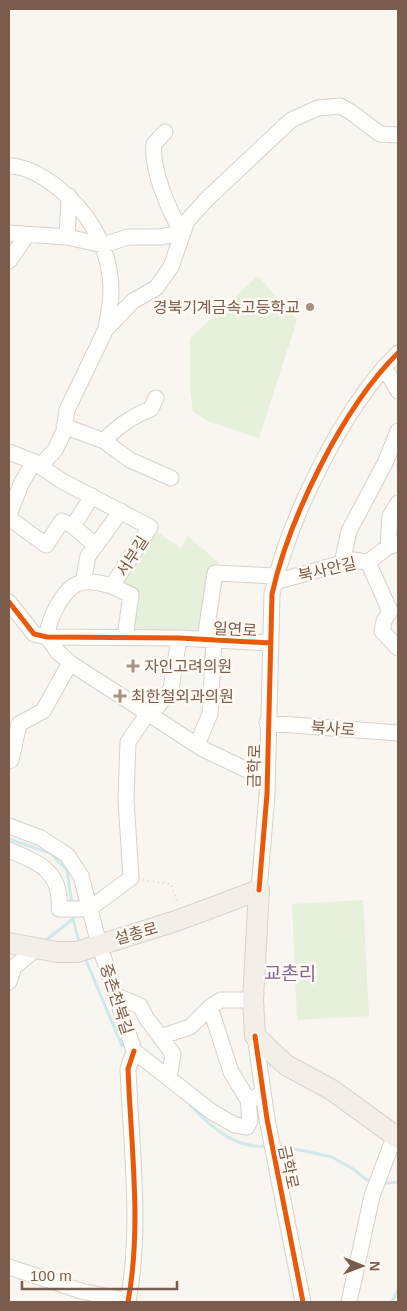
<svg xmlns="http://www.w3.org/2000/svg" width="407" height="1311" font-family="Helvetica,'Noto Sans KR',sans-serif">
<style>
.green{fill:#e7f0db}
.lines{fill:none;stroke-linecap:round;stroke-linejoin:round}
.stream{stroke:#d0e8ea;stroke-width:3}
.minor-casing{stroke:#d7d1cb;stroke-width:17}
.major-casing{stroke:#dad1cc;stroke-width:22}
.path{stroke:#dcd5d0;stroke-width:2;stroke-dasharray:1 4;stroke-linecap:butt}
.minor{stroke:#fefefd;stroke-width:15}
.major{stroke:#f3eee8;stroke-width:20}
.cycleway-casing{stroke:#fffaf3;stroke-width:8}
.cycleway{stroke:#e8590c;stroke-width:5}
.poi-dot{fill:#a69286;stroke:#fffaf3;stroke-width:2}
.labels{text-anchor:middle;stroke-width:5;stroke-linejoin:round;paint-order:stroke}
.poi-label{font-size:16px;fill:#7a5c4d;stroke:#fffaf3;text-anchor:start}
.street-label{font-size:16px;fill:#7a5c4d;stroke:#fffaf3}
.quarter-label{font-size:19px;fill:#846695;stroke:#fffaf3}
</style>
<rect width="100%" height="100%" fill="#f9f5f0"/>
<!-- green -->
<path class="green" d="M258,276L297,320L259,438L207,421L193,411L190,389V338Z
M150,527L181,548L188,536L218,562L205,639L125,637L131,595L112,586Z
M363,900L369,1016L297,1020L292,904Z"/>
<g class="lines">
<!-- stream -->
<path class="stream" d="M9,839L50,853L67,870L72,905
M73,919L80,945
M45,941L73,919V914
M85,958L122,1046
M190,1105C210,1126 236,1150 267,1146
M276,1145L332,1157L353,1169L372,1184
M380,1184L398,1182
M392,1302L398,1290"/>
<!-- minor casing -->
<g class="minor-casing">
<path id="minor" d="M9,166C26,166 44,177 57,187C90,213 110,248 111,290C111,303 108,316 106,329
M9,233L67,237L103,245L128,237H159L183,233C169,213 151,168 154,144L165,132
M67,237L69,196
M9,261L27,235
M384,367L398,391
M64,426L104,441L130,460L171,478
M104,441C115,428 134,415 151,409L156,398
M9,452L34,462L62,481L150,527L112,586C104,584 93,581 85,582C64,583 48,620 47,637L58,652L70,663L203,749L266,779
M40,466L55,450L64,431L67,410L106,329L133,301L156,288L171,267L187,221L207,199L291,120L318,108L340,106L351,112L380,134L398,135
M9,515L21,484L34,462
M9,518L46,545L62,521L73,526L92,496
M73,526L95,545
M388,547L390,516L398,503
M368,562L390,611L384,621L382,631L398,648
M342,563L349,531L385,463L398,431
M83,582L88,556L121,511
M275,582L353,560L368,562L388,547L398,543
M112,586L131,595L125,637
M9,602L34,634L47,637L179,638L270,643
M205,639L215,573L276,576
M151,715L171,689L179,638
M267,723L398,733
M197,745L210,714L214,640
M9,761L11,760L19,724L43,711L70,663
M9,826L41,838L67,855L81,876L99,944L134,1051L212,1112L235,1125L247,1127L250,1121L248,1100
M9,850C39,863 62,871 59,909H89L131,878L126,800L128,742L148,713
M259,890L267,794L272,594C289,518 343,407 398,353
M9,982L14,967L36,949
M117,996L140,1006L147,1019L173,1054L169,1078
M210,1007L221,1000H253
M255,1036L267,1119L303,1302
M160,1037L190,1027L210,1007L231,1072L248,1100L258,1096
M9,1267L81,1291L128,1301
M128,1302C142,1226 131,1146 128,1069L134,1051
M349,1302L372,1196L395,1135"/>
</g>
<!-- major casing -->
<g class="major-casing">
<path id="major" d="M9,943L57,952H77L176,921L259,890L253,1000L255,1036L286,1065L332,1090L398,1138"/>
</g>
<!-- path -->
<path class="path" d="M143,880L171,884L178,905"/>
<!-- minor -->
<use href="#minor" class="minor"/>
<!-- major -->
<use href="#major" class="major"/>
<!-- cycleway casing -->
<g class="cycleway-casing">
<path id="cycleway" d="M9,602L34,634L47,637L179,638L270,643
M259,890L267,794L272,594C289,518 343,407 398,353
M255,1036L267,1119L303,1302
M128,1302C142,1226 131,1146 128,1069L134,1051"/>
</g>
<!-- cycleway -->
<use href="#cycleway" class="cycleway"/>
</g>
<!-- markers -->
<g class="poi-dot">
<circle cx="310" cy="307" r="5"/>
<path d="M130.5 658.5h5v5h5v5h-5v5h-5v-5h-5v-5h5z"/>
<path d="M117.5 688.5h5v5h5v5h-5v5h-5v-5h-5v-5h5z"/>
</g>
<g class="labels">
<!-- poi labels -->
<g class="poi-label">
<text x="300" y="313" text-anchor="end">경북기계금속고등학교</text>
<text x="144" y="672">자인고려의원</text>
<text x="131" y="702">최한철외과의원</text>
</g>
<!-- street labels -->
<g class="street-label">
<text transform="translate(132 556) rotate(-57)" y="6">서부길</text>
<text transform="translate(327 569) rotate(-13)" y="6">북사안길</text>
<text transform="translate(235 629) rotate(3)" y="6">일연로</text>
<text transform="translate(333 728) rotate(4)" y="6">북사로</text>
<text transform="translate(254 766) rotate(-89)" y="6">금학로</text>
<text transform="translate(136 933) rotate(-16)" y="6">설총로</text>
<text transform="translate(117 999) rotate(72)" y="6">중촌천북길</text>
<text transform="translate(289 1167) rotate(78)" y="6">금학로</text>
</g>
<!-- quarter labels -->
<g class="quarter-label">
<text x="290" y="980">교촌리</text>
</g>
</g>
<!-- border -->
<rect width="407" height="1311" fill="none" stroke="#7a5c4d" stroke-width="20"/>
<!-- north arrow -->
<g transform="translate(362 1266) rotate(91)" stroke="#fffaf3" stroke-width="4" paint-order="stroke">
<path d="M0-4L9 19L0 12L-9 19Z" fill="#7a5c4d"/>
<text y="-8" font-size="14" font-weight="bold" text-anchor="middle" fill="#7a5c4d">N</text>
</g>
<!-- scale -->
<path d="M22 1281v8h155v-8" fill="none" stroke="#7a5c4d" stroke-width="2.5"/>
<text x="30" y="1281" font-size="15" fill="#7a5c4d" stroke="#fffaf3" stroke-width="4" paint-order="stroke">100 m</text>
</svg>
